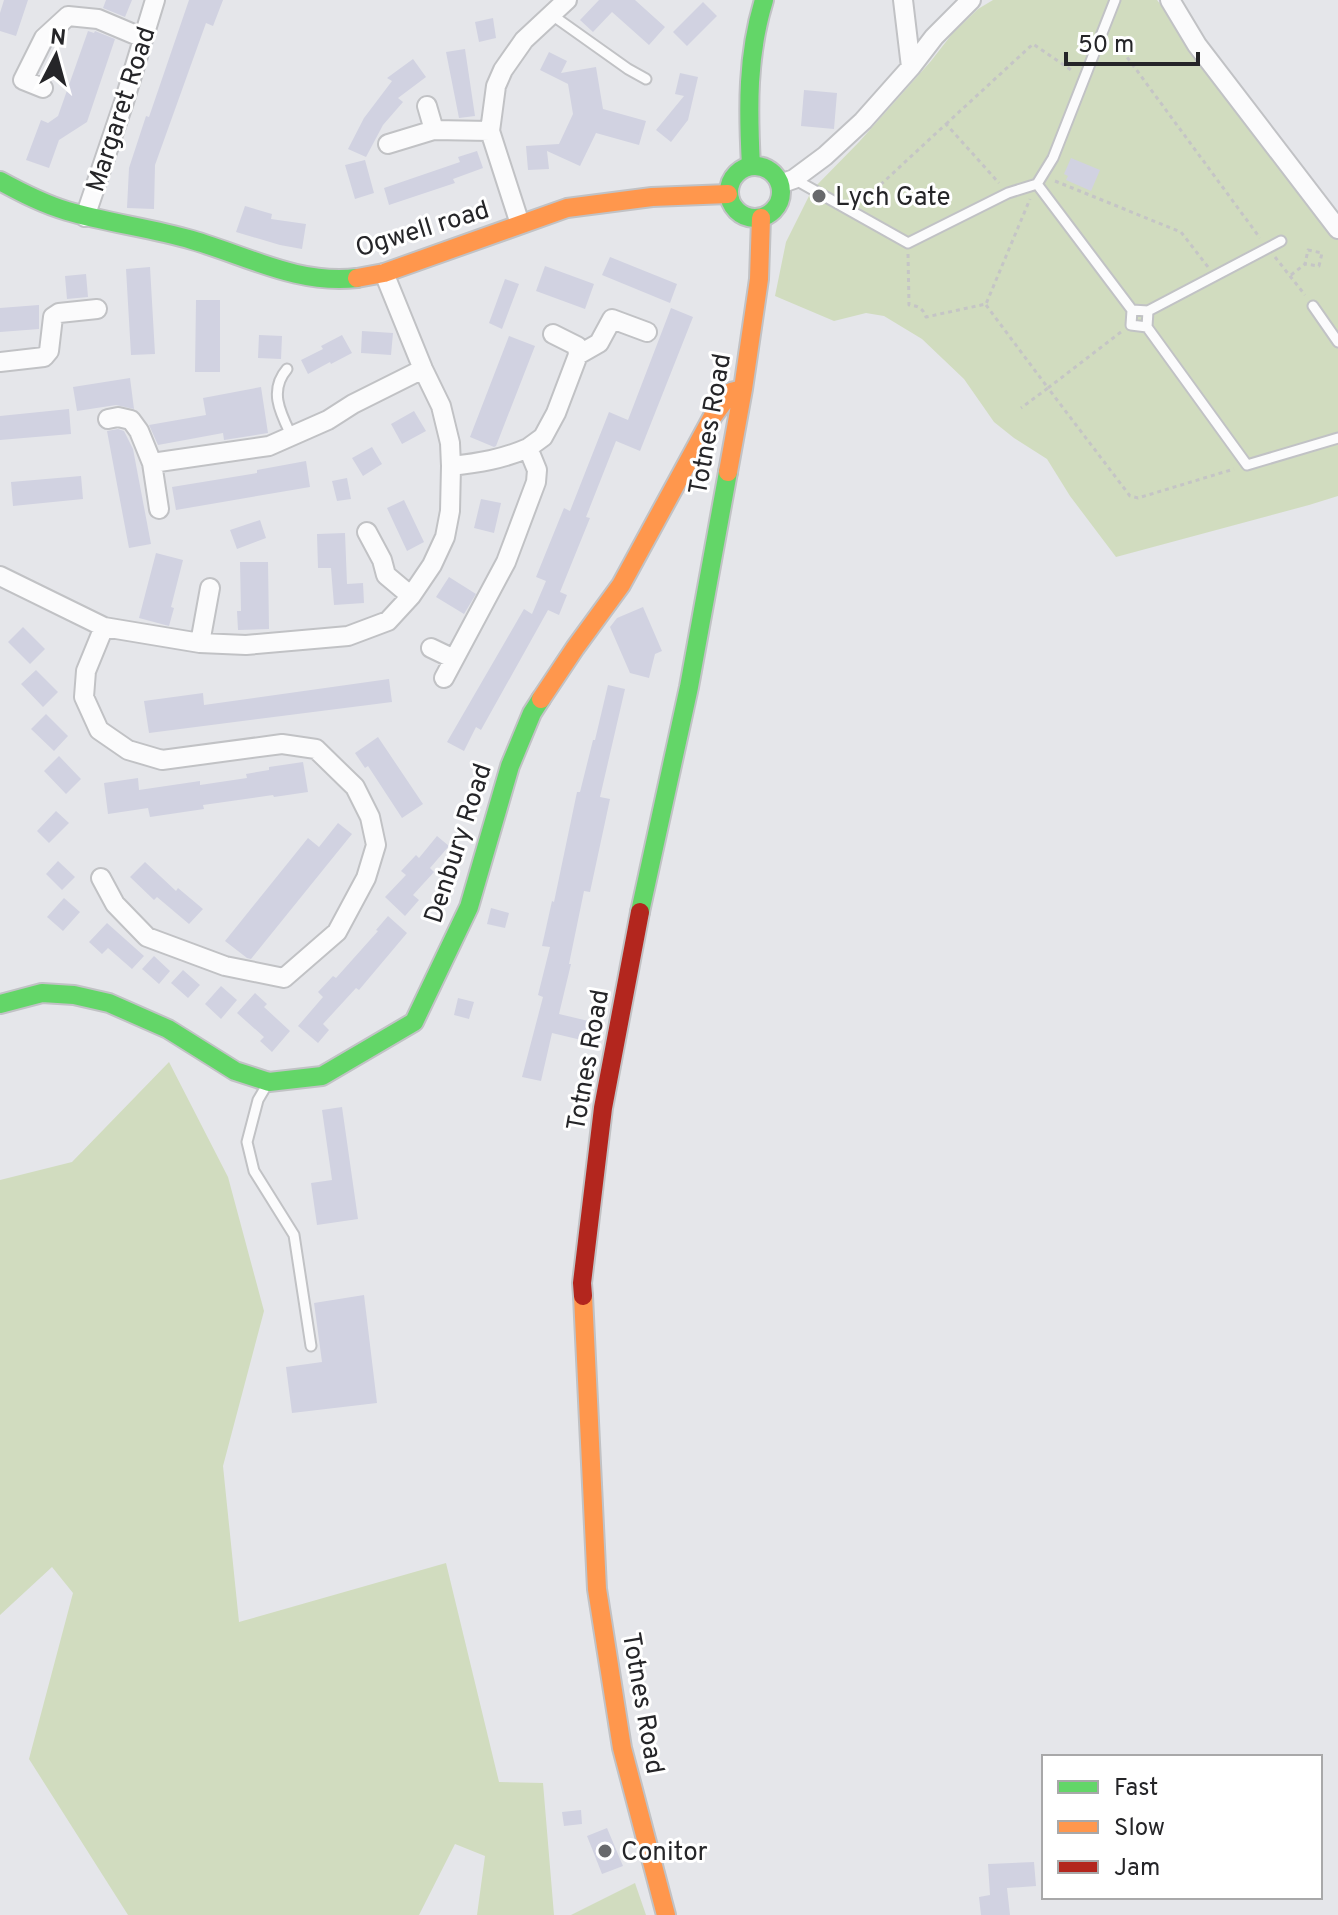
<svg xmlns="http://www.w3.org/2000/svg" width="1338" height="1915" font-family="Overpass,sans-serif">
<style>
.green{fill:#d1dcbf}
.building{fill:#d1d2e1}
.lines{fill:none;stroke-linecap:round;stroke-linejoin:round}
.lane-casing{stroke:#c1c2c5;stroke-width:13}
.street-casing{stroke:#c1c2c5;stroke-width:22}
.fast-casing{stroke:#c1c2c5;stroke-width:22}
.slow-casing{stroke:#c1c2c5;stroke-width:22}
.jam-casing{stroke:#c1c2c5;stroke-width:22}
.path{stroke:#c5c5c6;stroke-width:3;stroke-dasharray:4 4;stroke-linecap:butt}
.lane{stroke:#fbfbfc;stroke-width:9}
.street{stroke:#fbfbfc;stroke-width:18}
.fast{stroke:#63d668;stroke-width:18}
.slow{stroke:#ff974d;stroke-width:18}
.jam{stroke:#b3261e;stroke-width:18}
.poi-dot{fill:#68696c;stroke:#fff;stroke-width:3}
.labels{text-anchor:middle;stroke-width:6;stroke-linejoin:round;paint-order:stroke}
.street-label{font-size:26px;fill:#252528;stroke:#fff}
.poi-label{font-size:26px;fill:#252528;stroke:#fff;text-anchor:start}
</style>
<rect width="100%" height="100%" fill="#e5e6ea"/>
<!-- green -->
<path class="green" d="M993,0H1157L1338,234V496L1309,505L1116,557L1070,496L1047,459L1014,438L994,422L964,379L922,339L884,316L866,313L834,321L775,296L786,242L812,190L859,142L931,61L952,34L978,9Z
M169,1062L228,1177L264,1311L223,1466L239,1622L446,1563L499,1782L543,1783L554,1915H477L485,1856L455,1844L419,1915H128L29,1759L73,1593L52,1567L0,1615V1180L72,1162Z
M635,1883L646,1915H571Z"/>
<!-- building -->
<path class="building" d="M4,0H28L16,36L0,31V13Z
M106,0H132L125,17L103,8Z
M189,0H223L213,26L206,23L155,165L154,209L127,208L129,168L146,116L149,117Z
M599,0H635L665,27L649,45L612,12L593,32L580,20Z
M703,2L717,16L687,46L673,32Z
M493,18L496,38L479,42L475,22Z
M88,31L94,33L95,31L115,39L87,122L59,140L49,168L26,160L41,120L48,123L58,116Z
M465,49L475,116L459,118L446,52Z
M549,52L567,61L561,73L596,67L603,109L646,121L639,145L596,133L580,166L547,151L549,169L528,170L526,146L559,144L573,114L568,84L540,70Z
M413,59L426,77L398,98L403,102L383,125L366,157L348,149L364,118L392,81L387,78Z
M680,73L698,77L688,120L671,142L656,130L684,96L675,94Z
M804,90L837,93L834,129L801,126Z
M477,151L483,168L453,179L455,183L389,205L384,188L460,162L458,157Z
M1071,158L1100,170L1091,191L1066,180L1068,176L1064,174Z
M365,160L374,193L355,199L345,165Z
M245,206L272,214L271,219L306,224L302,249L280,245L236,232Z
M610,257L677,284L670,303L602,275Z
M545,266L594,284L585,309L536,291Z
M150,267L155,354L131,355L126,269Z
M86,274L88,297L67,299L65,276Z
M505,279L519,284L502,329L489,323Z
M196,300H220V372H195Z
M39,305V329L0,332V308Z
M671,308L693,317L640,451L616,441L586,517L590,518L560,592L567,595L559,615L548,610L481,730L476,727L464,751L447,742L524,609L532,614L546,581L536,577L564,508L570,511L609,412L628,420Z
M362,331L393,333L391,355L361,353Z
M259,335L282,336L281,359L258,358Z
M342,335L352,353L331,364L330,362L308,374L301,360L323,349L321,346Z
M509,336L535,346L496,446L494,447L470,437Z
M130,378L134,409L116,405L77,411L73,387Z
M261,387L268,433L224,440L223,433L158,445L149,425L206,415L203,398Z
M69,409L71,434L0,440V416Z
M414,411L426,431L402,444L391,424Z
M118,429L124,431L133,449L151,544L129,548L107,431Z
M372,447L382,464L363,476L352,458Z
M306,461L310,487L176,510L172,487L257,473V470Z
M81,476L83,499L13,506L11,482Z
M347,478L351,499L337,501L332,481Z
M481,499L501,503L494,533L474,528Z
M404,500L424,542L407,551L387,508Z
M260,520L266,538L237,549L230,530Z
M345,533L347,584L363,583L364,603L334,605L331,568H318L317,534Z
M156,553L183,560L171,607L174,608L169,626L139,618Z
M240,562H268L269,629L238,630L237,611H241Z
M449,577L476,594L464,614L436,597Z
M643,607L662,651L655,654L649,678L630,673L610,627L617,618Z
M23,627L45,649L30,664L8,642Z
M36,670L58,692L43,707L21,684Z
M389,679L392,702L149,733L144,701L203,693L204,705Z
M608,685L625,689L600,797L610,799L590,892L584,891L569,964H571L559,1014L601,1024L598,1044L552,1033L541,1081L522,1077L543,997L538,995L550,947L542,946L552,901L554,902L577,792H580L593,740H595Z
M46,714L68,736L54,751L31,729Z
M378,737L423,804L402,818L368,766L365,768L355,753Z
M59,756L81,779L66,794L44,771Z
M303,762L308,792L274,797L273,795L203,805L204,809L150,817L148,808L108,814L104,783L138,778L139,790L200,781V785L247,778L246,774L269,770V767Z
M56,811L69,823L49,843L37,831Z
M338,823L352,834L251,959L247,958L225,941L308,838L319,847Z
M437,836L449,846L430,868L434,872L413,895L419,900L405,916L385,897L406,875L401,871L416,855L419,858Z
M58,861L75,877L62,890L46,874Z
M145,862L176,891L178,888L203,909L189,924L157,897L154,900L130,877Z
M64,898L80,912L63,931L47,917Z
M491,908L509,913L505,928L487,924Z
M388,916L407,933L359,990L356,988L323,1024L329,1030L318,1043L298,1026L323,997L318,992L333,976L336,978L378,931L376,930Z
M107,923L144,956L132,969L108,948L102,954L89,942Z
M154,956L170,971L159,984L142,969Z
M183,970L200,985L188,998L171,983Z
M221,986L237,1000L221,1019L205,1004Z
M255,993L267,1004L264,1007L290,1031L272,1052L260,1041L264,1037L237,1013Z
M458,998L474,1002L469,1019L454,1015Z
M342,1107L358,1219L317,1225L311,1183L332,1180L322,1110Z
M364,1295L377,1403L292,1413L286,1367L322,1362L314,1303Z
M581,1810L582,1824L564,1826L562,1812Z
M607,1828L623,1866L602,1874L587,1836Z
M1034,1862L1036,1886L1007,1888L1010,1915H981L979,1897L990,1895L988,1864Z"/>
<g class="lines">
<!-- lane casing -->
<g class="lane-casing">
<path id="lane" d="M1115,0L1053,158L1037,184L1132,310L1131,325L1147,327L1148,311L1132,310
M552,15L628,69L646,79
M794,179L908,243L1008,193L1037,184
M1313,306L1338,342
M1148,311L1281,241
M1147,327L1247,465L1338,438
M287,369C268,391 281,414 292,437
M268,1083L258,1100L247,1142L254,1171L294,1235L311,1346"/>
</g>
<!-- street casing -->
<g class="street-casing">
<path id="street" d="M903,0L911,67
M1170,0L1197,45L1338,229
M43,88L23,80L44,38L68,16L98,19L143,38
M427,106L434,130
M388,144L434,130L490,131
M780,184L794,179L825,156L863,121L911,67L934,37L971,0
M85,217L124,102L155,0
M520,224L490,131L496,86L503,70L524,40L567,0
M553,334L577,346L578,355
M0,362L44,357L49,351L53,317L59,313L97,309
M108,419L118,417L131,420L139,431L152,463
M528,448L543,437L556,413L578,355L599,343L612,319L647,332
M159,509L152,463L269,446L328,420L353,404L423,369
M367,532L382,560L386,575L411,596
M0,576L104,627L200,643L246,645L348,636L388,621L411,596L432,565L445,537L450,511L451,466L450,443L441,406L423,369L384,273
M200,643L210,588
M431,648L454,659
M444,678L506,562L536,482L537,470L528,448C503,459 479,463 451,466
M101,878L115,904L147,937L225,966L284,978L337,932L366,878L376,845L370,817L355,787L316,749L282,744L162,760L128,750L99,730L84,697L86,671L104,627"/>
</g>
<!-- fast casing -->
<g class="fast-casing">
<path id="fast" d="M729 192a26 26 0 1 1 52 0a26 26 0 1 1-52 0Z
M751,166C748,109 747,55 764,0
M0,181C22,193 43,204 67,211C108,223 151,228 192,240C247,256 299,285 357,278
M640,912L689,687L728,472
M0,1004L42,993L74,995L109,1003L168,1029L235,1071L269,1082L322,1076L414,1022L469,907L510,766L532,713L541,699"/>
</g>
<!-- slow casing -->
<g class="slow-casing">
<path id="slow" d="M357,278L384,273L567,208L652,197L728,194
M728,472L743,389L759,279L761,218
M541,699L575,648L621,585L713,416L731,392L743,389
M583,1296L597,1589L622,1748L666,1915"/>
</g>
<!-- jam casing -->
<g class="jam-casing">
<path id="jam" d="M583,1296L582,1283L603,1108L640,912"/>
</g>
<!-- path -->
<path class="path" d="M1113,38L1260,238
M946,124L1033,44L1074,72
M1055,181L1181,232L1208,267
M863,201L946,124L999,183
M908,254L909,305C918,306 923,308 926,317L986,304L1030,199
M1275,257L1305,295
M1291,275L1305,264L1308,250L1322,253L1319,266L1305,264
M986,305L1048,388L1021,408
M1121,332L1048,388L1130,496L1138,498L1234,469"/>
<!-- lane -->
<use href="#lane" class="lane"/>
<!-- street -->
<use href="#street" class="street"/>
<!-- fast -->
<use href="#fast" class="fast"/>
<!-- slow -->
<use href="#slow" class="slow"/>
<!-- jam -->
<use href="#jam" class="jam"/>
</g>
<!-- markers -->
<g class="poi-dot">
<circle cx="819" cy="196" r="8"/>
<circle cx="605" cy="1851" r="8"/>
</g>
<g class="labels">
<!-- street labels -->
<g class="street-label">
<text transform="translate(120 109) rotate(-72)" y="9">Margaret Road</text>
<text transform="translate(422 228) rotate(-17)" y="9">Ogwell road</text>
<text transform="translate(709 424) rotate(-80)" y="9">Totnes Road</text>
<text transform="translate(457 843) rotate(-72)" y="9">Denbury Road</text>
<text transform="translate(587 1060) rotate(-80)" y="9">Totnes Road</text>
<text transform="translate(644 1703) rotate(80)" y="9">Totnes Road</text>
</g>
<!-- poi labels -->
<g class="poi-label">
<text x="835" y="205">Lych Gate</text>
<text x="621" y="1860">Conitor</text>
</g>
</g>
<!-- legend -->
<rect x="1042" y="1755" width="280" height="144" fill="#ffffff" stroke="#a8a8a9" stroke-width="2"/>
<rect x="1058" y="1781" width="40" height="12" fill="#63d668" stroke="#a8a8a9" stroke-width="2"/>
<text x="1114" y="1795" font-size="24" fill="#252528">Fast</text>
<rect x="1058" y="1821" width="40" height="12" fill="#ff974d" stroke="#a8a8a9" stroke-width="2"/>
<text x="1114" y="1835" font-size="24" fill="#252528">Slow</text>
<rect x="1058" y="1861" width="40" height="12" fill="#b3261e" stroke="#a8a8a9" stroke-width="2"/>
<text x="1114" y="1875" font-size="24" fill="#252528">Jam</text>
<!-- north arrow -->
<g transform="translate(56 56) rotate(6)" stroke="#ffffff" stroke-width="6" paint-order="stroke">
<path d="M0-6L14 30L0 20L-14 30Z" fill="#252528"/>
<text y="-12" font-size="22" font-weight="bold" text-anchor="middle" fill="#252528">N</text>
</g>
<!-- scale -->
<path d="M1066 52v12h132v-12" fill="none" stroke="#252528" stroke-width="4"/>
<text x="1078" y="52" font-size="24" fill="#252528" stroke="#ffffff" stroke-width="6" paint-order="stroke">50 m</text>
</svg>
